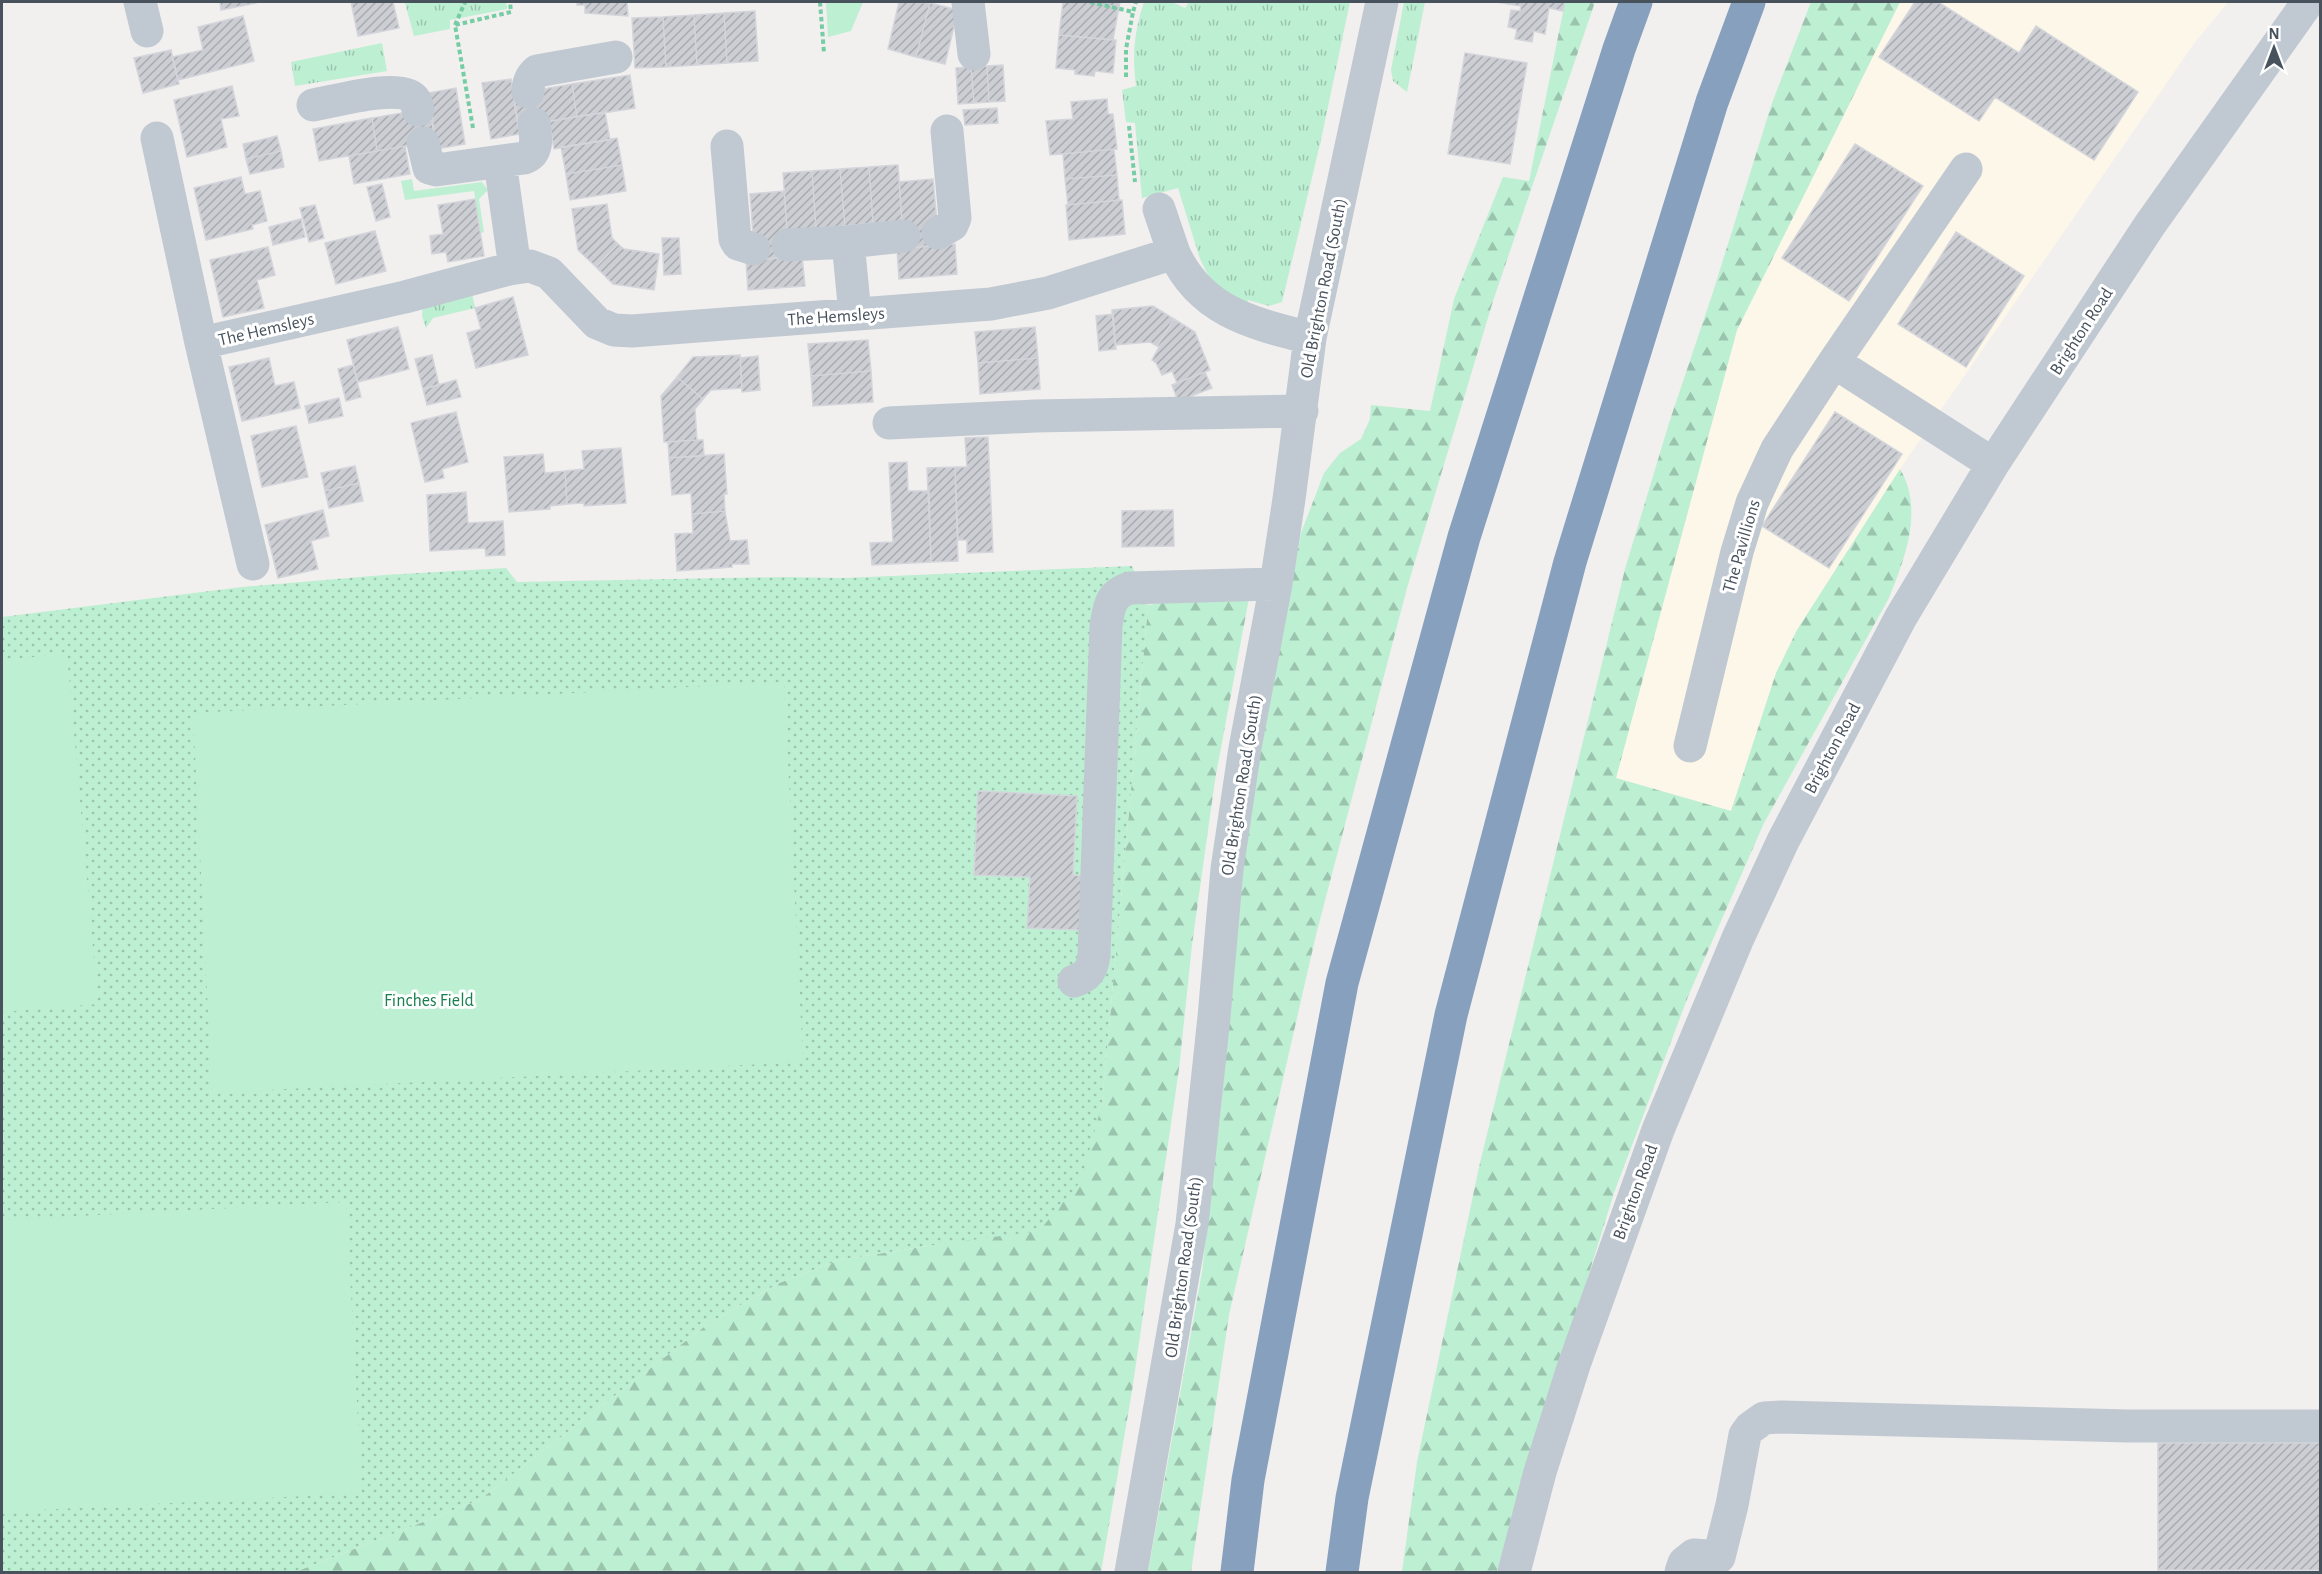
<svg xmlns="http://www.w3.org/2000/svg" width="2322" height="1574" font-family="'Alegreya Sans',sans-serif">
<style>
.commercial{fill:#fcf7e9}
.grass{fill:url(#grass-tufts)}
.forest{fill:url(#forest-firs)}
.park{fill:url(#park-dots)}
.garden{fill:#bdefd2}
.building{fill:url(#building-hatch);stroke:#d3d5db;stroke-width:1.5}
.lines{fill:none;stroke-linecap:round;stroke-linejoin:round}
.path{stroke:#75cda4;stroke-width:4;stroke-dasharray:4.5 3;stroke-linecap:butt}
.minor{stroke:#c0c9d1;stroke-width:33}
.highway{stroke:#87a0be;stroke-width:33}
.labels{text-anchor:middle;stroke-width:6;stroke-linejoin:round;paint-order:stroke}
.street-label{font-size:18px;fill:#47525d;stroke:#fff}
.park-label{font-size:18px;fill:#177f4d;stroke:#fff}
</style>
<defs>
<pattern id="grass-tufts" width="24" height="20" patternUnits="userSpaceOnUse" patternTransform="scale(1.5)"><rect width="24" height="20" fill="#bdefd2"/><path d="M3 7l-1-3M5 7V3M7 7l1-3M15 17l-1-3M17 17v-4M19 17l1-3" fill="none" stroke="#9bc4ae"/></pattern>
<pattern id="forest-firs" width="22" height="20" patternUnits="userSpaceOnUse" patternTransform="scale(1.5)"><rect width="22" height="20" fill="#bdefd2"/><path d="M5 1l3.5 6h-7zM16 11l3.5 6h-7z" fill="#9bc4ae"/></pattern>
<pattern id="park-dots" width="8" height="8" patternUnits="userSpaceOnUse" patternTransform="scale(1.5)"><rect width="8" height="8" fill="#bdefd2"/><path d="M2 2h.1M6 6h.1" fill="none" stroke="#9bc4ae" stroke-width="1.8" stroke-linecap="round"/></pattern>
<pattern id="building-hatch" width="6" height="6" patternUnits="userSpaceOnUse" patternTransform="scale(1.5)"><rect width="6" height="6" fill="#ccced4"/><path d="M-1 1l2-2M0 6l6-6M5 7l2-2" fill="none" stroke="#a7aaaf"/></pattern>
</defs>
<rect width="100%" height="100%" fill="#f2efef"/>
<!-- commercial -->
<path class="commercial" d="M1900,2H2228L2193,45L1900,469L1797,630L1776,673L1731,811L1616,778L1737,330Z"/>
<!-- grass -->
<path class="grass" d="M410,2H506L507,9L450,20V29L414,36L405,3Z
M1144,2H1172L1185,8L1189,2H1350L1321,140L1282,302L1269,306L1248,300L1245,308L1210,279L1200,259L1178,188L1142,198L1135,123L1126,122L1122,90L1136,86C1132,54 1134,33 1144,2Z
M1404,2H1425L1407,92L1393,81L1391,70Z
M382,43L387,71L295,86L291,62Z
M472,293L475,308L433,318L426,328L422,316L423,305Z"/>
<!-- forest -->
<path class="forest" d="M1565,2H1595L1493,301L1407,588L1316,935L1229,1315L1191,1572H1148L1202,1272L1221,1107L1242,876L1256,769L1271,691L1301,533L1324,473L1340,453L1361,439L1370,419L1371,405L1430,411L1454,299L1503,177L1529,181Z
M1811,2H1900L1737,330L1616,778L1731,811L1776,673L1797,630L1900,469C1924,509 1905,558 1889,598L1764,823L1689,994L1614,1193L1503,1550L1497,1572H1402L1417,1462L1479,1167L1625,569L1669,423L1713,292L1772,103Z
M1249,598L1215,780L1192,945L1179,1069L1132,1391L1101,1572H295L479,1500L709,1323L779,1283L839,1260L934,1245L1102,1104L1148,605L1192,599Z"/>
<!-- park -->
<path class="park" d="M1132,566L1148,605L1102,1104L1081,1181L1039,1231L934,1245L839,1260L779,1283L709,1323L479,1500L295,1572H2V617L242,587L384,575L506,568L517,582L784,577L843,578Z"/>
<!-- garden -->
<path class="garden" d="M826,2H863L851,31L828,37Z
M412,179L414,191L482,182L488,190L479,199L484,232L481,233L474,191L405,200L401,181Z
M67,654L98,1004L2,1012V660Z
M784,682L803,1062L212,1093L193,713Z
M346,1202L362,1493L2,1512V1220Z"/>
<!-- building -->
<path class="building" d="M220,2H256V3L221,10Z
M351,2H393L399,28L358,36Z
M577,2H627L628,16L585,13V5H577Z
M899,2L930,3L916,57L888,49Z
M1063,2H1090L1119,7L1113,40L1059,35Z
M1090,2H1120L1119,7Z
M1496,2H1565L1563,11L1549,8L1545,34L1534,31L1532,42L1515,39L1517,29L1508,27L1511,10L1520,11L1521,6Z
M1915,2H1938L2019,53L2036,26L2138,92L2094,160L1995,97L1979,121L1879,57Z
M930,3L958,10L945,64L916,57Z
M755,11L758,61L727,63L724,13Z
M724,13L727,63L697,65L694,15Z
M694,15L697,65L666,67L663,17Z
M243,16L254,61L178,80L172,57L203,50L198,27Z
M663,17L666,67L635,68L632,18Z
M1059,35L1116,40L1113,73L1095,71L1094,76L1075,74V70L1056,68Z
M171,50L179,84L143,93L134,58Z
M1465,53L1527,63L1510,164L1448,154Z
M1003,65L1005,101L989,102L987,66Z
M987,66L989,102L974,103L971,67Z
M971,67L974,103L958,104L956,68Z
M630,75L635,108L577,117L572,84Z
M511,79L520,134L491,139L482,83Z
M572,84L577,117L518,127L513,94Z
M232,86L239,116L221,119L227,147L187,157L174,100Z
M456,88L465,144L437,149L428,93Z
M1107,99L1108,114H1113L1117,149L1050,155L1046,121L1073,119L1071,102Z
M430,108L435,141L377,151L372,118Z
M997,108L998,123L965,125L963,110Z
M605,112L610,140L554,149L549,121Z
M372,118L377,151L319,161L313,129Z
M277,136L281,151L246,159L243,144Z
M617,138L622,165L566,174L561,147Z
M1855,144L1923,186L1849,301L1782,258Z
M405,146L410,174L354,184L349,156Z
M1114,149L1117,175L1065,179L1063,154Z
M281,151L284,167L250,174L246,159Z
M622,165L626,191L570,200L566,174Z
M898,165L902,221L873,223L869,167Z
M869,167L873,223L845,226L840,169Z
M840,169L845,226L816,228L812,171Z
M812,171L816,228L787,230L783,173Z
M1117,175L1119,200L1068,205L1065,179Z
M241,177L245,194L260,191L267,221L252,225L253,229L206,240L194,188Z
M933,179L939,245L904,248L899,182Z
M382,184L390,217L376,221L367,187Z
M784,191L789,257L755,260L750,194Z
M475,199L484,256L448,262L446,252L432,254L430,236L443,234L438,205Z
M1122,200L1125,234L1069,240L1066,205Z
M607,204L612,238L618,244L596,267L578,250L572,209Z
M315,205L324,238L309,242L300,208Z
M301,219L305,237L273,245L269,227Z
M375,231L386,271L336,284L325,243Z
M1956,232L2024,276L1966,367L1898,324Z
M662,238H679L681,274L664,275Z
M618,244L624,249L659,254L654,290L613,284L596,267Z
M955,244L957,274L899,279L897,249Z
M268,247L275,275L257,280L264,308L223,317L210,260Z
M802,256L805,286L748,290L746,260Z
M513,297L528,355L476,368L467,333L481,329L475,308Z
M1153,306L1174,319L1157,346L1150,342L1115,345L1112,310Z
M1113,314L1116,349L1099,351L1096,316Z
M1174,319L1195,332L1210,370L1177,383L1172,371L1162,375L1156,363L1152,360L1159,347L1157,346Z
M398,327L409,369L358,382L347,340Z
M1035,327L1038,358L978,363L975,332Z
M868,340L871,371L811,376L808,344Z
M432,355L439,385L423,389L415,359Z
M740,355L742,388L711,390L703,399L677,377L693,357Z
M758,356L760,390L742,392L740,358Z
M269,358L275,386L294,382L300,408L242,421L229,367Z
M1038,358L1040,389L980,394L978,363Z
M353,365L361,397L346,401L338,369Z
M871,371L873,402L813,406L811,376Z
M1205,372L1212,388L1178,401L1172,385Z
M677,377L703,399L695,409L697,440L664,442L661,396Z
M456,380L461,397L427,405L423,389Z
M339,398L343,416L309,423L305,406Z
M456,412L468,462L442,469L444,478L425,482L411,423Z
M1835,412L1902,454L1829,568L1762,526Z
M296,426L308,477L262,487L251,436Z
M988,437L993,552L967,553V540H958L955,467H967L965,438Z
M697,440H703L704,456L669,458L668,442Z
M621,448L626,503L584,506V503L567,504L565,471L584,469L582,451Z
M543,454L545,473L565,471L567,504L550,506V509L509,512L504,457Z
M724,454L727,494H724L725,511L692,514L691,493L672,495L669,458Z
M907,462L908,491H929L931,562L872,565L870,543L893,542L889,463Z
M355,466L359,483L325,491L321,473Z
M955,467L958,561L931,562L927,468Z
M359,483L363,501L329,508L325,491Z
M466,492L468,523L503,521L505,555L486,556L485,548L430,551L427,495Z
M323,510L329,536L311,541L318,569L278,578L265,525Z
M1173,510L1174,546L1122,547V511Z
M725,511L730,541L747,540L749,564H732V567L677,571L675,534L693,533L692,514Z
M978,791L1077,796L1073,875L1084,876L1081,930L1027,928L1030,877L974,875Z
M2158,1443H2320V1570H2158Z"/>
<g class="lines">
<!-- path -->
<path class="path" d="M820,2L824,53
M1090,2L1133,12L1136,2
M455,25L465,2
M1126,77V49L1133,12
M1129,126L1135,182
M473,128L455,25L511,12L510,2"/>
<!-- minor -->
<path class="minor" d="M140,2L147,31
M968,2L974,54
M528,92C528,83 530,77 537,71L616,57
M313,105C332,102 399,83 413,98C417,101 417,106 418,110
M157,138L201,343L253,564
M423,143L429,168L436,170L524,158C539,153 536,137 534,124
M727,146L735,239L738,244L754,249
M500,162L515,268
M1159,209L1174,253
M938,233L952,225L955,218L947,131
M848,242L904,236
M788,245L848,242L855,314
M201,343L405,297L509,269L530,266L549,273L597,323L614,330L632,331L991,304L1048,293L1174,253C1201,312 1252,323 1310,338
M1834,362L1966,169
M889,423L1035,416L1302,411
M1690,746L1737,552L1752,503L1777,449L1834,362L1993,464
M1074,981C1088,976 1092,970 1094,955L1106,626C1109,607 1110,594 1130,588L1276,584
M1131,1572L1192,1224L1214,1017L1227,869L1245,748L1276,584L1289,499L1310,338L1382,2
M1514,1572L1540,1472L1574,1365L1658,1130L1738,938L1783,841L1901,617L1993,464L2149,226L2308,2
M1681,1572L1684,1563L1694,1555L1719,1557L1732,1505L1745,1435L1750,1428L1764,1418L1781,1417L2128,1426H2320"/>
<!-- highway -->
<path class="highway" d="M1237,1572L1248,1480L1342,983L1464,537L1619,49L1636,2
M1342,1572L1352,1498L1451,1015L1570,562L1712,102L1749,2"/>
</g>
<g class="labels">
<!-- street labels -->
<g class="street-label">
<text transform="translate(1323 288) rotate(-79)" y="6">Old Brighton Road (South)</text>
<text transform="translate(836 316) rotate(-4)" y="6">The Hemsleys</text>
<text transform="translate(266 329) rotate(-13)" y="6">The Hemsleys</text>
<text transform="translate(2081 331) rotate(-57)" y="6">Brighton Road</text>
<text transform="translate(1741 546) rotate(-74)" y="6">The Pavillions</text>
<text transform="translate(1832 748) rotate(-62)" y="6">Brighton Road</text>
<text transform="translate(1241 785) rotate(-81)" y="6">Old Brighton Road (South)</text>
<text transform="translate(1635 1192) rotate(-70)" y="6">Brighton Road</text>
<text transform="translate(1183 1267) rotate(-82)" y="6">Old Brighton Road (South)</text>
</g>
<!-- park labels -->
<g class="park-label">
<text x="429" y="1006">Finches Field</text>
</g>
</g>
<!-- border -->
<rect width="2322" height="1574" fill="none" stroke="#47525d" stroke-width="6"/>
<!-- north arrow -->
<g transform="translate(2274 48)" stroke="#ffffff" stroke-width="4.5" paint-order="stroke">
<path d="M0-4.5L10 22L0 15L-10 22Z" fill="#47525d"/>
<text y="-9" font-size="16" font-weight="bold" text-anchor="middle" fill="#47525d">N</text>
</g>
</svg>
